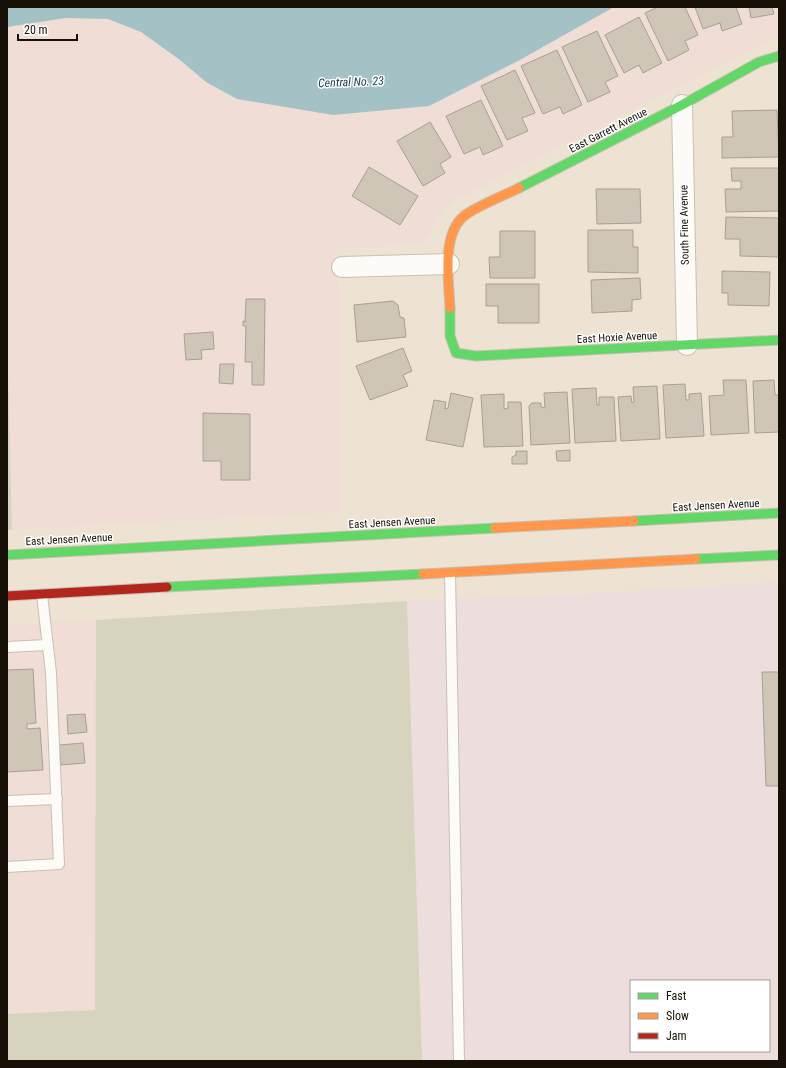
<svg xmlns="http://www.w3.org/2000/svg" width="786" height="1068" font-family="'Roboto Condensed',sans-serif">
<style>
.commercial{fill:#f0ddd5}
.industrial{fill:#eddddd;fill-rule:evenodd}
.green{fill:#d6d4bf}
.water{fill:#a4c1c6}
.building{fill:#cfc6b8;stroke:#a8a093}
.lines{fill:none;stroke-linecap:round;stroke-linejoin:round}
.lane-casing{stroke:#c8c0b3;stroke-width:12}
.street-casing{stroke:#c8c0b3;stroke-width:22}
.fast-casing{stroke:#c8c0b3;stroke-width:11}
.slow-casing{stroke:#c8c0b3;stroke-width:11}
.jam-casing{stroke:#c8c0b3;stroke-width:11}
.lane{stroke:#fcfbf8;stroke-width:10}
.street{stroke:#fcfbf8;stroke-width:20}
.fast{stroke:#63d668;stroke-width:9}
.slow{stroke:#ff974d;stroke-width:9}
.jam{stroke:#b3261e;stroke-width:9}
.labels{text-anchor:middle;stroke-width:3;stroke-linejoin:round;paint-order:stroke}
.street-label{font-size:11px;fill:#161006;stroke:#fff}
.water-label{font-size:12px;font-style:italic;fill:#123d48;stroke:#fff}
</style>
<rect width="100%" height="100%" fill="#eee3d3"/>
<!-- commercial -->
<path class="commercial" d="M614,7H779V38L762,44L723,63L454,201L445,208L435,219L430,234L420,244L335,250L339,293L340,512L12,530L7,335V27L66,18L108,19L141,32L180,60L206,82L518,61Z
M96,620L95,1010L7,1014V625Z"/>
<!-- industrial -->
<path class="industrial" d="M779,582V1061H422L407,601L529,597ZM631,981H769V1051H631Z"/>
<!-- green -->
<path class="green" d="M7,335L12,530H7Z
M407,601L422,1061H7V1014L95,1010L96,620Z"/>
<!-- water -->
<path class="water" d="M7,7H614L518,61L429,106L333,115L237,99L206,82L180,60L141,32L108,19L66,18L7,27Z"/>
<!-- building -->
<path class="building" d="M658,7H685L698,35L685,41L689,50L668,61L645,13Z
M695,7H736L742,24L722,31L720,23L703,29Z
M749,7H772L774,14L751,18Z
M639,17L662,63L643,73L639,65L624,73L605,35Z
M597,31L618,76L605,82L610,92L588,102L562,47Z
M557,50L582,105L563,114L560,107L543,114L521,66Z
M515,70L535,113L522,118L528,131L507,140L481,86Z
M481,100L503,146L483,155L480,147L464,154L446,116Z
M777,110L779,157L722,158V137H733L732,111Z
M430,122L451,157L440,164L445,173L423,186L397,141Z
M369,167L418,196L400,225L352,196Z
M731,168H779V211L726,212L725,189H741V181H732Z
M596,189H640L641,223L597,224Z
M726,217L779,218V257L740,256V239H725Z
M588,230H633V247H638V273L588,272Z
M500,231H535V278H490L489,257H500Z
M722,271L770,272L769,306L728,305V293H722Z
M640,278L641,299L632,300V311L592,313L591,280Z
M486,284H539V323H498V306H486Z
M246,299H265L264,385H252V362H245L246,326H243V321L245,322Z
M393,301L398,305L400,317L404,318L406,337L357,342L354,305Z
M213,332L214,349L201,350L202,359L186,360L184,334Z
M403,348L412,371L403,375L408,386L370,400L356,366Z
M220,364H234L233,384L219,383Z
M723,380H746L749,433L711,435L709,396L724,395Z
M774,380L775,395H779V389V432L755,433L753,381Z
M685,384L686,400H689V394L701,393L704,436L666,438L663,385Z
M657,386L660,439L621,441L618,397L631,396L632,403L634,402L633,387Z
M596,388L597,405H599V397H614L616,441L575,443L572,389Z
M567,392L570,443L531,445L529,406L532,403H541V407L545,408L544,393Z
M451,393L473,398L463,447L426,440L434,400L446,402L445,409L448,408Z
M504,394V409L508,408V402H521L523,446L484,447L481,395Z
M203,413L250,414V480H221V461H203Z
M570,450V461H557L556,451Z
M516,451H527V464H512V457L516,455Z
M33,669L36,723L27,724V729L40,728L43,770L7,772V670Z
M762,672H779V786H766Z
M85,714L87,732L68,734L67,715Z
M83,743L85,763L61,765L59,745Z"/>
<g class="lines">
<!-- lane casing -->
<g class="lane-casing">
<path id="lane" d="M450,573L459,1061
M7,647L47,645
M7,801L57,799
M7,867L59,864L51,673L42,595"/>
</g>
<!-- street casing -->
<g class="street-casing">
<path id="street" d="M682,105L687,345
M342,267L449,264"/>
</g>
<!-- fast casing -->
<g class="fast-casing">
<path id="fast" d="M519,188L682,105L759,62L779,56
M450,308V336L456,353L476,356L779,340
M634,521L779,513
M7,555L495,528
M696,559L779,555
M167,587L423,574"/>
</g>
<!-- slow casing -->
<g class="slow-casing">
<path id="slow" d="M450,308C449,281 441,235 464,216C475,207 505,195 519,188
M495,528L634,521
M423,574L696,559"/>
</g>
<!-- jam casing -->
<g class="jam-casing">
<path id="jam" d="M7,596L167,587"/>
</g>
<!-- lane -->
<use href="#lane" class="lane"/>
<!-- street -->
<use href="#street" class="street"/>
<!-- fast -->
<use href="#fast" class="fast"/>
<!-- slow -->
<use href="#slow" class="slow"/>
<!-- jam -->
<use href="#jam" class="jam"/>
</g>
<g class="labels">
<!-- street labels -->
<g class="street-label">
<text transform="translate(608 130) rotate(-27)" y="4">East Garrett Avenue</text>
<text transform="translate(684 225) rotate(-91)" y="4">South Fine Avenue</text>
<text transform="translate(617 337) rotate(-3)" y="4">East Hoxie Avenue</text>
<text transform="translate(716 505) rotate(-3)" y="4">East Jensen Avenue</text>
<text transform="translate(392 522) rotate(-3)" y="4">East Jensen Avenue</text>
<text transform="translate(69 539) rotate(-3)" y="4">East Jensen Avenue</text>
</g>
<!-- water labels -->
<g class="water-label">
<text transform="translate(351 82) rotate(-2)" y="4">Central No. 23</text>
</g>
</g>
<!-- border -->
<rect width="786" height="1068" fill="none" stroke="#161006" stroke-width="16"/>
<!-- legend -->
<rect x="630" y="980" width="140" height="72" fill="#ffffff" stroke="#a29f9b"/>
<rect x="638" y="993" width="20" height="6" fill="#63d668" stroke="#a29f9b"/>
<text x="666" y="1000" font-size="12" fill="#161006">Fast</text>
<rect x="638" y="1013" width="20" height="6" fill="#ff974d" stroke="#a29f9b"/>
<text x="666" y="1020" font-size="12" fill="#161006">Slow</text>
<rect x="638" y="1033" width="20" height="6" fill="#b3261e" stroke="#a29f9b"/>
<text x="666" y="1040" font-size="12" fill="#161006">Jam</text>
<!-- scale -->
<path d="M18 34v6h59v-6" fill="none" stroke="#161006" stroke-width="2"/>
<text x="24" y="34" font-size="12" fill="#161006" stroke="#ffffff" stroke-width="3" paint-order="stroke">20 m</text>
</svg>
